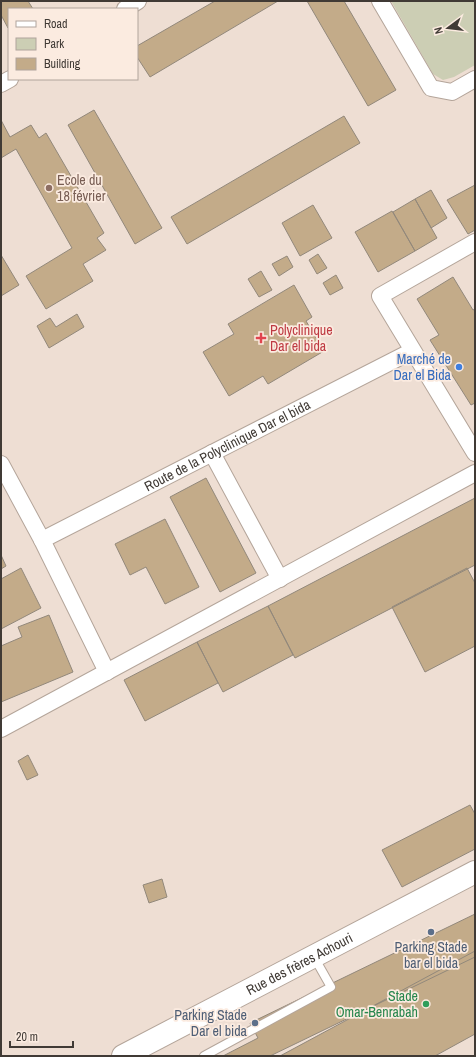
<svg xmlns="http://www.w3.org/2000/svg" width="476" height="1057" font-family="'Archivo Narrow',sans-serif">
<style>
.green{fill:#ccceb4}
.building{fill:#c3ab89;stroke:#92887b}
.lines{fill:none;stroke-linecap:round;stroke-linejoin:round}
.lane-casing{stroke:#b4a59a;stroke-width:10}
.street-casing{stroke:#b4a59a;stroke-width:18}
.secondary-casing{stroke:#b4a59a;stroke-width:24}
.lane{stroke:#fff;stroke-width:8}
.street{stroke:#fff;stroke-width:16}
.secondary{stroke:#fff;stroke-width:22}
.education-dot{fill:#8d6e63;stroke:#fbebe0;stroke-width:1.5}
.health-dot{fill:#e0444e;stroke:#fbebe0;stroke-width:1.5}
.shop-dot{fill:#3f7fe0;stroke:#fbebe0;stroke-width:1.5}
.service-dot{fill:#5c6f8a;stroke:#fbebe0;stroke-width:1.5}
.leisure-dot{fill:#2e9e5b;stroke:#fbebe0;stroke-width:1.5}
.labels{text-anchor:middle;stroke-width:3.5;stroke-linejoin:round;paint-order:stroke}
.education-label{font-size:14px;fill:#785e54;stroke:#fbebe0;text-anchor:start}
.health-label{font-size:14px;fill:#be3a42;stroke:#fbebe0;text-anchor:start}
.shop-label{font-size:14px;fill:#366cbe;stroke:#fbebe0;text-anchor:end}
.street-label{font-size:14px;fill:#403a35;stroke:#fbebe0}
.service-label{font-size:14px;fill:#4e5e75;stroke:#fbebe0}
.leisure-label{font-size:14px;fill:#27864d;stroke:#fbebe0;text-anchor:end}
</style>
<rect width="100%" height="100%" fill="#eeded3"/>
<!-- green -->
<path class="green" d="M391,1H475V65L454,77L443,80L433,74Z"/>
<!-- building -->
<path class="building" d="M1,1H28L33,9H9L8,28L1,15Z
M215,1H278L150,77L137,57V46Z
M307,1H344L396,90L368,106Z
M94,110L162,228L135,244L68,125Z
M344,116L360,143L187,244L171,217Z
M1,120L10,137L31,125L39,138L46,133L104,233L97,238L106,250L83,264L93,281L46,309L26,276L72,248L16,149L1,158Z
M475,185V230L468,234L447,200Z
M431,190L447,218L431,228L415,199Z
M415,199L437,238L415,251L393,212Z
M313,205L332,238L300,256L282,223Z
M392,211L415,251L378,272L355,232Z
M318,254L327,268L317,274L309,260Z
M1,255L19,285L1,296Z
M287,256L293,267L279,276L272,264Z
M261,271L272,290L259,297L248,279Z
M336,275L343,288L330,295L323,283Z
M453,277L473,310L475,309V403L471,405L430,340L439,335L417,299Z
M294,285L312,317L306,321L324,351L268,384L263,376L229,396L203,352L234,334L228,324Z
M77,314L84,327L49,348L37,326L50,318L56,327Z
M206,478L256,573L220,592L170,497Z
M475,498V565L295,658L268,606Z
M165,519L199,587L165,604L146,567L130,575L115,544Z
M1,555L6,566L1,569Z
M21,568L41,608L1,629V579Z
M467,568L475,583V646L425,672L392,607Z
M268,606L293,655L223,692L197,642Z
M49,615L73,672L1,702V646L22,637L18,627Z
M197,642L218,683L145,721L124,680Z
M28,755L38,775L27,780L18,761Z
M470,805L475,814V849L402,887L382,850Z
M162,879L167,897L149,903L143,885Z
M475,914V957L270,1056H223L258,1038L250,1023Z
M475,951V1034L435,1056H280Z"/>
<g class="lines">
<!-- lane casing -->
<g class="lane-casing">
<path id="lane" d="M204,1056L331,987L314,957"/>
</g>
<!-- street casing -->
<g class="street-casing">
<g id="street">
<path d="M380,1L431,88L452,92L475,79"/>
<path d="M125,9L138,1"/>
<path d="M1,84L10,79"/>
<path d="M475,242L380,296L475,453"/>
<path d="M212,453L280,579"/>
<path d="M1,464L42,540L107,672"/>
<path id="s1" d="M42,540L412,351"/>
<path d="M1,729L475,473"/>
</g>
</g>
<!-- secondary casing -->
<g class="secondary-casing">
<g id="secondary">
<path id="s2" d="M123,1056L475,872"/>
</g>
</g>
<!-- lane -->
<use href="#lane" class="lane"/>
<!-- street -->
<use href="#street" class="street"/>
<!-- secondary -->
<use href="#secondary" class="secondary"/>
</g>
<!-- markers -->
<circle class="education-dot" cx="49" cy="188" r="4"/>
<path class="health-dot" d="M259 332h4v4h4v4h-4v4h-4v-4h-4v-4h4z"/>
<circle class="shop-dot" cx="459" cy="367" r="4"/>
<g class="service-dot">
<circle cx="431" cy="932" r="4"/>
<circle cx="255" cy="1023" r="4"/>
</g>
<circle class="leisure-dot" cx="426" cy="1004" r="4"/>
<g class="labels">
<!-- education labels -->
<g class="education-label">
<text x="57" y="185">Ecole du<tspan x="57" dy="16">18 février</tspan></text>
</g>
<!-- health labels -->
<g class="health-label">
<text x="270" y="335">Polyclinique<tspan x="270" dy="16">Dar el bida</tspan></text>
</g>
<!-- shop labels -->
<g class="shop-label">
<text x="451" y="364">Marché de<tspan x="451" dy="16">Dar el Bida</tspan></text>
</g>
<!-- street labels -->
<g class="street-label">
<text dy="5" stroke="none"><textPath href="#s1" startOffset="208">Route de la Polyclinique Dar el bida</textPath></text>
<text dy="5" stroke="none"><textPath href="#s2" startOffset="199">Rue des frères Achouri</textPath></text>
</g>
<!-- service labels -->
<g class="service-label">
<text x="431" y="952">Parking Stade<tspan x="431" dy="16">bar el bida</tspan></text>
<text x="247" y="1020" text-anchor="end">Parking Stade<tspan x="247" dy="16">Dar el bida</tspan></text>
</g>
<!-- leisure labels -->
<g class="leisure-label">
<text x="418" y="1001">Stade<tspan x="418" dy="16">Omar-Benrabah</tspan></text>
</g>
</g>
<!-- border -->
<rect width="476" height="1057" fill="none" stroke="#403a35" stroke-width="4"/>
<!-- legend -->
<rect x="8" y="8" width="130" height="72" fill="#fbebe0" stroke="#b0a49c"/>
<rect x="16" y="21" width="20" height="6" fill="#ffffff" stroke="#b0a49c"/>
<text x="44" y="28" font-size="12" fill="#403a35">Road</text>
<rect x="16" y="38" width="20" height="12" fill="#ccceb4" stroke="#b0a49c"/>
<text x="44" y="48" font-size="12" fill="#403a35">Park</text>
<rect x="16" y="58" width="20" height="12" fill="#c3ab89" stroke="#b0a49c"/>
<text x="44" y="68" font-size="12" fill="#403a35">Building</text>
<!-- north arrow -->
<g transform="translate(448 28) rotate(255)" stroke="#fbebe0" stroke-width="3" paint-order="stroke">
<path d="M0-3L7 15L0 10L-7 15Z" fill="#403a35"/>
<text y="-6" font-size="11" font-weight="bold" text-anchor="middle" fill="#403a35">N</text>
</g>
<!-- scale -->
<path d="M10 1041v6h63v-6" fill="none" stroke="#403a35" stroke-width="2"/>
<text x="16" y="1041" font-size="12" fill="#403a35" stroke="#fbebe0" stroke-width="3" paint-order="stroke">20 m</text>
</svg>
